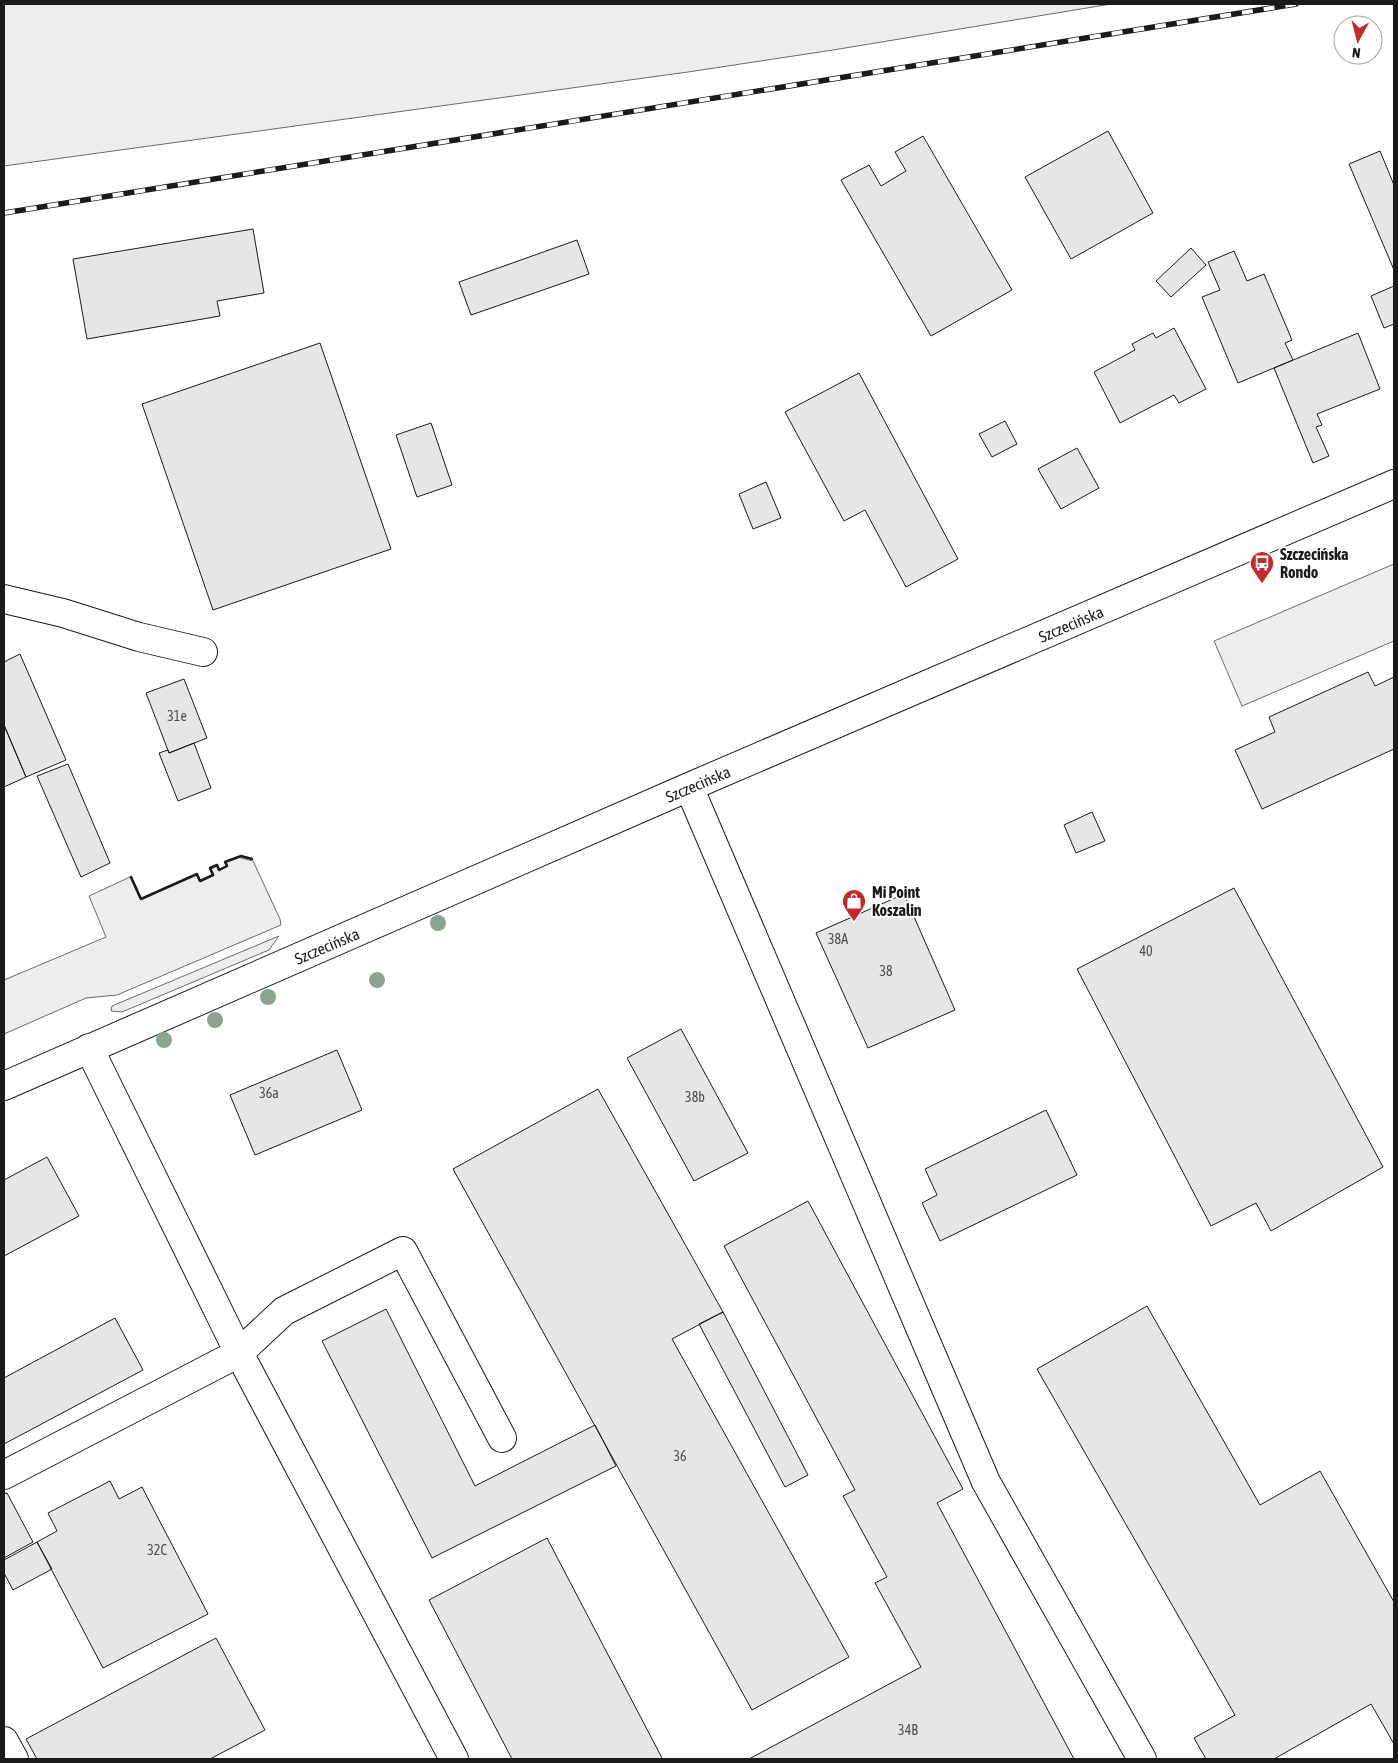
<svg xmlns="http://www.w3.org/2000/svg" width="1398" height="1763" font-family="'Asap Condensed',sans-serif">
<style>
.built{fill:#ededed;stroke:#6a6a6a}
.building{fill:#e6e6e6;stroke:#1a1a1a}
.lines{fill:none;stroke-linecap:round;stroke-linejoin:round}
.minor-casing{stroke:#1a1a1a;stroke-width:30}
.minor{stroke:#fff;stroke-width:28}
.rail-casing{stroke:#1a1a1a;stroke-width:5.5}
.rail{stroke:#fff;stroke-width:4;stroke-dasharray:11;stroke-linecap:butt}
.wall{stroke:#1a1a1a;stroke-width:2.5}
.tree{fill:#8aa48f}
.labels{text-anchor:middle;stroke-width:4;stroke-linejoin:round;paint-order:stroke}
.number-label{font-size:14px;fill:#4d4d4d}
.poi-label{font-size:16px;font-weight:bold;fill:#1a1a1a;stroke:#fff;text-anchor:start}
.street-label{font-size:16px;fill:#1a1a1a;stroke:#fff}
</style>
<rect width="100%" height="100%" fill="#fff"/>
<!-- built -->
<path class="built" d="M4,4H1111L833,50L688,72L4,166Z
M1394,564V641L1242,706L1214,641Z
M237,857L253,861L280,919L281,925L117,995L86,998L4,1034V980L106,937L89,896L130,877L140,899L196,875L200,882L214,875L211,869L217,866L219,871L228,866L226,862Z
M279,936L269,950L122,1012L111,1011L112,1006Z"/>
<!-- building -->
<path class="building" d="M1108,131L1153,213L1071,259L1025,177Z
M923,136L1012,290L931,336L841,180L869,165L881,186L906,171L895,152Z
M1380,151L1394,185V270L1349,164Z
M253,229L264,293L217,301L220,316L87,339L73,259Z
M577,240L589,274L471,315L459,282Z
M1191,248L1206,265L1171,297L1156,281Z
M1234,251L1247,281L1264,274L1292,340L1285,343L1293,360L1238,383L1202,297L1220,290L1208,262Z
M1394,286V324L1384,328L1371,296Z
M1174,328L1206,389L1179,403L1174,395L1120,423L1094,372L1135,350L1132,344L1153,333L1156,338Z
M1358,333L1380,389L1317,414L1322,425L1316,427L1329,456L1313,463L1274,368Z
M320,343L391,549L213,610L142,404Z
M859,373L958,559L906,587L865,510L844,521L785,412Z
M1005,421L1017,444L992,457L979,434Z
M431,423L452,485L417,497L396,435Z
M1077,448L1099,488L1061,509L1038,469Z
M766,482L781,518L753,529L739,494Z
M20,654L66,760L26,777L4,725V662Z
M1368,672L1375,686L1394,677V749L1262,809L1235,750L1275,732L1269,717Z
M184,679L207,738L169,753L146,693Z
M4,725L26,777L4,787Z
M194,743L211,788L178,801L159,753L168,750L169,753Z
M68,764L110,863L81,877L37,776Z
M1092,812L1105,841L1076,853L1064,825Z
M1234,888L1383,1167L1271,1231L1256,1203L1211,1226L1077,969Z
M904,894L955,1010L868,1048L816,933Z
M681,1029L748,1153L694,1181L627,1058Z
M337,1050L362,1110L255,1155L230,1095Z
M598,1089L723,1312L672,1339L849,1657L752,1710L453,1169Z
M1046,1110L1077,1175L940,1241L922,1203L937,1195L925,1169Z
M47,1157L79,1216L4,1256V1180Z
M808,1201L963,1489L937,1503L1074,1759H749L921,1667L875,1583L887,1577L843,1496L855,1490L724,1246Z
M1147,1306L1260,1505L1320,1471L1394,1602V1744L1371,1704L1274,1759H1206L1194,1738L1235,1715L1037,1369Z
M386,1309L475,1486L595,1425L616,1466L432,1558L322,1341Z
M723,1312L808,1475L785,1487L699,1324Z
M115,1318L143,1370L4,1444V1378Z
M110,1481L119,1499L142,1487L208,1614L103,1668L37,1542L57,1531L48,1513Z
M7,1493L33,1542L4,1558V1494Z
M547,1538L662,1758L660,1759H512L429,1600Z
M37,1542L52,1569L13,1590L4,1573V1560Z
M216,1638L265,1730L210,1759H37L26,1739Z"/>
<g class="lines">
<!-- minor casing -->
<g class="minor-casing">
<path id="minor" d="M4,599L63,613L139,637L203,652
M689,787L986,1482L1142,1759
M4,1086L689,787L1394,484
M4,1475L239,1353L89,1048
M4,1741L14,1759
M454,1759L239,1353L284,1311L403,1251L502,1438"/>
</g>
<!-- minor -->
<use href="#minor" class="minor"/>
<!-- rail casing -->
<g class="rail-casing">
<path id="rail" d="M4,213L1296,4"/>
</g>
<!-- rail -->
<use href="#rail" class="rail"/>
<!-- wall -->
<path class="wall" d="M131,877L141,899L197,874L200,881L213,875L210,868L217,865L219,870L227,866L225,862L241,856L252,859"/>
</g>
<!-- trees -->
<g class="tree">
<circle cx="438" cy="923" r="8"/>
<circle cx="377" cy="980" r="8"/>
<circle cx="268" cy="997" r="8"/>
<circle cx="215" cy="1020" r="8"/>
<circle cx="164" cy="1040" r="8"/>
</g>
<!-- icons -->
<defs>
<g id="bus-pin" transform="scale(1.25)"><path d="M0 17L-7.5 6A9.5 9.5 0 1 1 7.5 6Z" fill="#c62828" stroke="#fff"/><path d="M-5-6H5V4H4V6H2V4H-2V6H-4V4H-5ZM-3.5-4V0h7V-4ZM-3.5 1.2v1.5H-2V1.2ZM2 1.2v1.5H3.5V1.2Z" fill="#fff"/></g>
<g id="shop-pin" transform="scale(1.25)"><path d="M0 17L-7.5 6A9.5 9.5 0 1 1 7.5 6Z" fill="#c62828" stroke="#fff"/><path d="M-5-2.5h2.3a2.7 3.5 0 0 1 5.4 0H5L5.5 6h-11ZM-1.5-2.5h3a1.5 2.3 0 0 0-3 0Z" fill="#fff"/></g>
</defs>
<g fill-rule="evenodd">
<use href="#bus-pin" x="1262" y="563"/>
<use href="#shop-pin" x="854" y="901"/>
</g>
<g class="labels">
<!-- number labels -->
<g class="number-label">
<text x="177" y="721">31e</text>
<text x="838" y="944">38A</text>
<text x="1146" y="956">40</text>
<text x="886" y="976">38</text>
<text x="269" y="1098">36a</text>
<text x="695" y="1102">38b</text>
<text x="680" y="1461">36</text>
<text x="157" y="1555">32C</text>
<text x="908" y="1735">34B</text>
</g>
<!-- poi labels -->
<g class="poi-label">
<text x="1280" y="560">Szczecińska<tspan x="1280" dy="18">Rondo</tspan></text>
<text x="872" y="898">Mi Point<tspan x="872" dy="18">Koszalin</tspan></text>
</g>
<!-- street labels -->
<g class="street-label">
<text transform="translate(1071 624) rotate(-23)" y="6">Szczecińska</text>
<text transform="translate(698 784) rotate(-23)" y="6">Szczecińska</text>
<text transform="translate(327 946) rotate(-23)" y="6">Szczecińska</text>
</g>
</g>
<!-- border -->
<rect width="1398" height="1763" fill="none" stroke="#1a1a1a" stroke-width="10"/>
<!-- north arrow -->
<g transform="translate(1358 40) rotate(187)"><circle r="24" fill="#ffffff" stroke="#a3a3a3"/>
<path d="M0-4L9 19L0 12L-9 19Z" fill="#c62828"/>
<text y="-8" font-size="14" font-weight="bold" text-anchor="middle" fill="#1a1a1a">N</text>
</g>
</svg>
